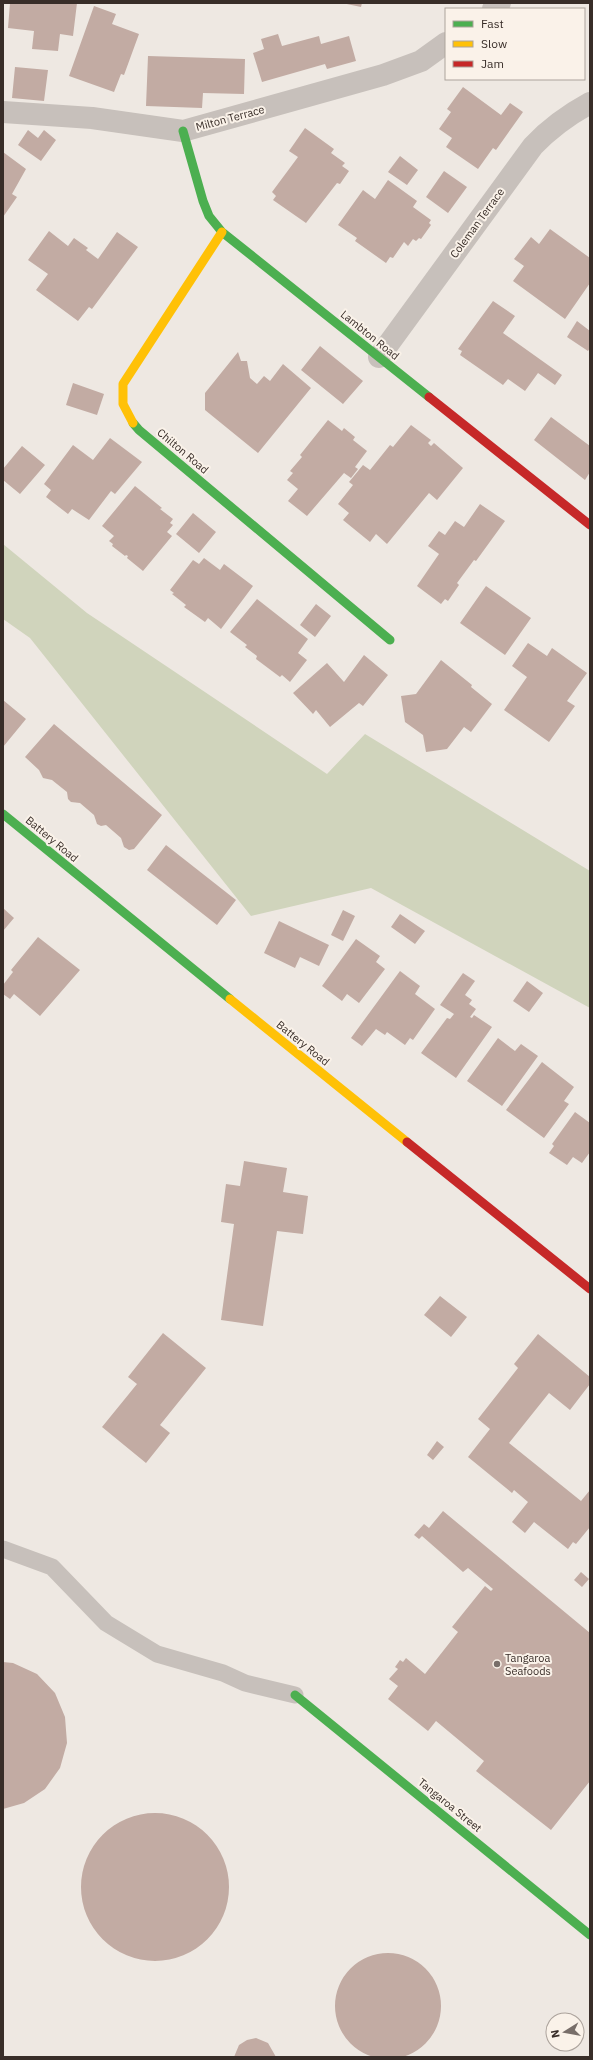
<svg xmlns="http://www.w3.org/2000/svg" width="593" height="2060" font-family="'IBM Plex Sans',sans-serif">
<style>
.green{fill:#d0d4bc}
.building{fill:#c2aba3}
.lines{fill:none;stroke-linecap:round;stroke-linejoin:round}
.lane{stroke:#c7c0bb;stroke-width:17}
.street{stroke:#c7c0bb;stroke-width:22}
.fast{stroke:#4caf50;stroke-width:9}
.slow{stroke:#ffc107;stroke-width:9}
.jam{stroke:#c62828;stroke-width:9}
.poi-dot{fill:#786e69;stroke:#faf2e9;stroke-width:1.5}
.labels{text-anchor:middle;stroke-width:4;stroke-linejoin:round;paint-order:stroke}
.street-label{font-size:11px;fill:#382d28;stroke:#faf2e9}
.poi-label{font-size:11px;fill:#382d28;stroke:#faf2e9;text-anchor:start}
</style>
<rect width="100%" height="100%" fill="#eee8e2"/>
<!-- green -->
<path class="green" d="M3,544L87,613L327,774L365,734L590,871V1008L371,888L251,916L30,638L3,619Z"/>
<!-- building -->
<path class="building" d="M10,3H77L73,36L60,34L58,51L32,49L34,31L8,28Z
M342,3H362L361,7Z
M94,6L116,14L112,24L139,34L124,75L121,74L114,92L69,76Z
M278,34L282,46L319,36L321,44L349,36L356,61L327,69L325,64L262,82L253,53L264,49L261,39Z
M148,56L245,59L244,94L203,93L202,108L146,106Z
M15,67L48,70L44,101L12,98Z
M463,87L501,115L510,103L523,112L496,150L493,148L478,169L446,147L452,138L439,129L451,112L447,109Z
M305,128L334,149L331,153L345,163L342,166L349,171L340,184L337,183L306,223L273,200L276,196L272,192L298,157L289,151Z
M28,130L38,138L44,130L56,140L41,161L18,145Z
M3,152L26,169L12,194L17,197L3,217Z
M400,156L418,170L407,185L388,172Z
M444,171L467,187L448,213L426,197Z
M388,180L417,201L413,207L431,220L429,223L431,225L421,239L419,238L416,241L413,239L408,246L404,242L393,258L390,257L386,263L355,241L357,238L338,225L363,190L375,199Z
M550,229L590,258V283L565,319L513,281L524,266L514,259L531,237L539,244Z
M49,231L68,246L74,238L88,248L86,250L98,259L117,232L138,247L92,309L89,307L78,321L36,290L48,274L28,260Z
M493,301L515,316L503,333L562,375L555,385L538,373L525,391L508,379L503,385L460,355L462,351L458,349Z
M577,321L590,331V348L588,351L567,337Z
M320,346L363,381L343,404L301,370Z
M238,352L241,361H247L250,378L257,384L264,376L270,381L283,364L311,388L258,453L205,410V393Z
M73,383L104,394L97,415L66,405Z
M551,417L590,446V472L585,480L534,440Z
M328,420L342,431L344,428L355,437L353,440L367,451L355,467L358,469L351,478L344,473L307,516L288,501L298,489L287,480L293,473L290,471L302,457L300,455Z
M411,425L431,440L428,443L431,446L434,443L463,468L437,500L429,493L387,544L376,534L370,542L343,520L349,513L338,504L353,485L349,482L363,465L370,470L390,445L393,447Z
M110,438L142,462L115,494L111,491L89,520L72,509L68,514L46,497L51,490L44,484L73,445L93,460Z
M22,446L45,465L20,494L3,480V469Z
M135,486L162,508L160,509L173,519L170,523L173,525L167,532L172,536L143,571L127,558L128,556L126,555L125,556L112,546L113,544L109,541L114,536L102,526Z
M480,504L505,521L476,561L474,560L457,583L459,585L448,601L445,599L441,604L417,586L439,554L428,546L439,531L445,535L455,521L464,527Z
M193,513L216,532L199,553L176,534Z
M204,558L220,570L224,564L253,586L221,629L208,618L205,622L184,607L186,605L172,594L174,593L170,590L193,560L199,564Z
M486,586L531,618L505,655L460,623Z
M257,599L308,639L298,653L307,660L290,682L282,675L280,677L256,659L257,656L245,647L247,645L230,632Z
M316,604L331,616L315,637L300,625Z
M528,643L547,656L552,648L587,673L567,701L575,706L549,742L504,710L527,677L512,666Z
M364,655L388,675L363,706L359,703L330,727L316,710L313,714L293,693L327,663L344,682Z
M441,660L472,685L471,687L492,704L471,732L464,727L447,749L426,752L423,735L405,722L401,696L416,694Z
M3,700L26,719L3,747Z
M54,724L162,815L134,849L129,850L124,847L121,838L106,825L101,826L97,824L94,815L80,803L71,802L68,799L67,792L52,780L43,778L39,770L25,757Z
M166,845L236,900L217,925L147,870Z
M3,908L14,918L3,931Z
M343,910L355,916L343,941L331,935Z
M400,914L425,931L415,944L391,927Z
M279,921L329,945L319,966L300,957L295,968L264,953Z
M38,937L80,970L40,1016L14,994L10,999L3,994V985L13,972L11,970Z
M356,939L380,956L376,962L385,969L359,1003L347,994L342,1001L322,986Z
M400,971L420,986L415,994L435,1009L413,1040L410,1038L405,1045L387,1032L385,1035L376,1029L362,1046L351,1038Z
M463,973L475,981L465,995L472,1000L469,1004L476,1009L470,1017L472,1018L474,1015L492,1027L456,1078L421,1053L447,1018L450,1019L454,1014L440,1005Z
M527,981L543,993L529,1012L513,1001Z
M498,1038L515,1051L521,1044L538,1056L502,1106L467,1081Z
M542,1062L574,1087L564,1101L569,1104L544,1138L506,1110Z
M575,1112L590,1123V1152L582,1163L573,1157L567,1165L549,1153L554,1146L552,1144Z
M244,1161L287,1168L283,1192L308,1196L303,1234L277,1231L263,1326L221,1320L234,1224L221,1222L226,1184L240,1186Z
M440,1296L467,1317L451,1337L424,1315Z
M163,1333L206,1368L160,1425L170,1433L146,1463L102,1427L137,1384L128,1377Z
M538,1334L590,1377V1384L570,1410L549,1393L509,1443L581,1501L590,1490V1527L576,1544L573,1542L568,1549L534,1522L525,1533L512,1522L528,1502L514,1490L512,1493L468,1457L490,1429L478,1419L518,1368L514,1364Z
M437,1441L444,1447L433,1460L427,1455Z
M443,1511L590,1633V1781L551,1830L476,1771L484,1761L436,1721L428,1731L388,1699L398,1686L389,1679L398,1669L395,1667L400,1660L403,1662L406,1658L425,1674L458,1632L452,1627L485,1586L491,1591L493,1589L468,1568L463,1572L422,1536L419,1539L414,1535L424,1524L429,1528Z
M581,1572L589,1579L582,1587L574,1580Z
M3,1662L13,1663L37,1674L55,1693L65,1717L67,1743L60,1768L45,1789L24,1803L3,1809Z
M81 1887a74 74 0 1 1 148 0a74 74 0 1 1-148 0Z
M335 2006a53 53 0 1 1 106 0a53 53 0 1 1-106 0Z
M256,2038L268,2043L276,2057H234L239,2045L247,2040Z"/>
<g class="lines">
<!-- lane -->
<path class="lane" d="M3,1549L52,1567L106,1623L157,1654L223,1673L245,1683L295,1695"/>
<!-- street -->
<path class="street" d="M493,9L500,3
M3,112L92,118L183,131L383,75L421,61L446,43
M379,357L533,146C550,128 568,115 590,103"/>
<!-- fast -->
<path class="fast" d="M183,131L203,201L209,216L222,232L429,397
M133,423L139,430L390,640
M3,814L230,999
M295,1695L590,1935"/>
<!-- slow -->
<path class="slow" d="M133,423L123,404V384L222,232
M230,999L407,1142"/>
<!-- jam -->
<path class="jam" d="M429,397L590,525
M407,1142L590,1289"/>
</g>
<!-- markers -->
<circle class="poi-dot" cx="497" cy="1664" r="4"/>
<g class="labels">
<!-- street labels -->
<g class="street-label">
<text transform="translate(230 118) rotate(-15)" y="4">Milton Terrace</text>
<text transform="translate(477 223) rotate(-54)" y="4">Coleman Terrace</text>
<text transform="translate(370 335) rotate(39)" y="4">Lambton Road</text>
<text transform="translate(183 451) rotate(40)" y="4">Chilton Road</text>
<text transform="translate(52 839) rotate(40)" y="4">Battery Road</text>
<text transform="translate(303 1043) rotate(39)" y="4">Battery Road</text>
<text transform="translate(450 1805) rotate(39)" y="4">Tangaroa Street</text>
</g>
<!-- poi labels -->
<g class="poi-label">
<text x="505" y="1662">Tangaroa<tspan x="505" dy="13">Seafoods</tspan></text>
</g>
</g>
<!-- border -->
<rect width="593" height="2060" fill="none" stroke="#382d28" stroke-width="8"/>
<!-- legend -->
<rect x="445" y="8" width="140" height="72" fill="#faf2e9" stroke="#aca39c"/>
<rect x="453" y="21" width="20" height="6" fill="#4caf50" stroke="#aca39c"/>
<text x="481" y="28" font-size="12" fill="#382d28">Fast</text>
<rect x="453" y="41" width="20" height="6" fill="#ffc107" stroke="#aca39c"/>
<text x="481" y="48" font-size="12" fill="#382d28">Slow</text>
<rect x="453" y="61" width="20" height="6" fill="#c62828" stroke="#aca39c"/>
<text x="481" y="68" font-size="12" fill="#382d28">Jam</text>
<!-- north arrow -->
<g transform="translate(565 2032) rotate(259)"><circle r="19" fill="#faf2e9" stroke="#aca39c"/>
<path d="M0-3L7 15L0 10L-7 15Z" fill="#786e69"/>
<text y="-6" font-size="11" font-weight="bold" text-anchor="middle" fill="#382d28">N</text>
</g>
</svg>
